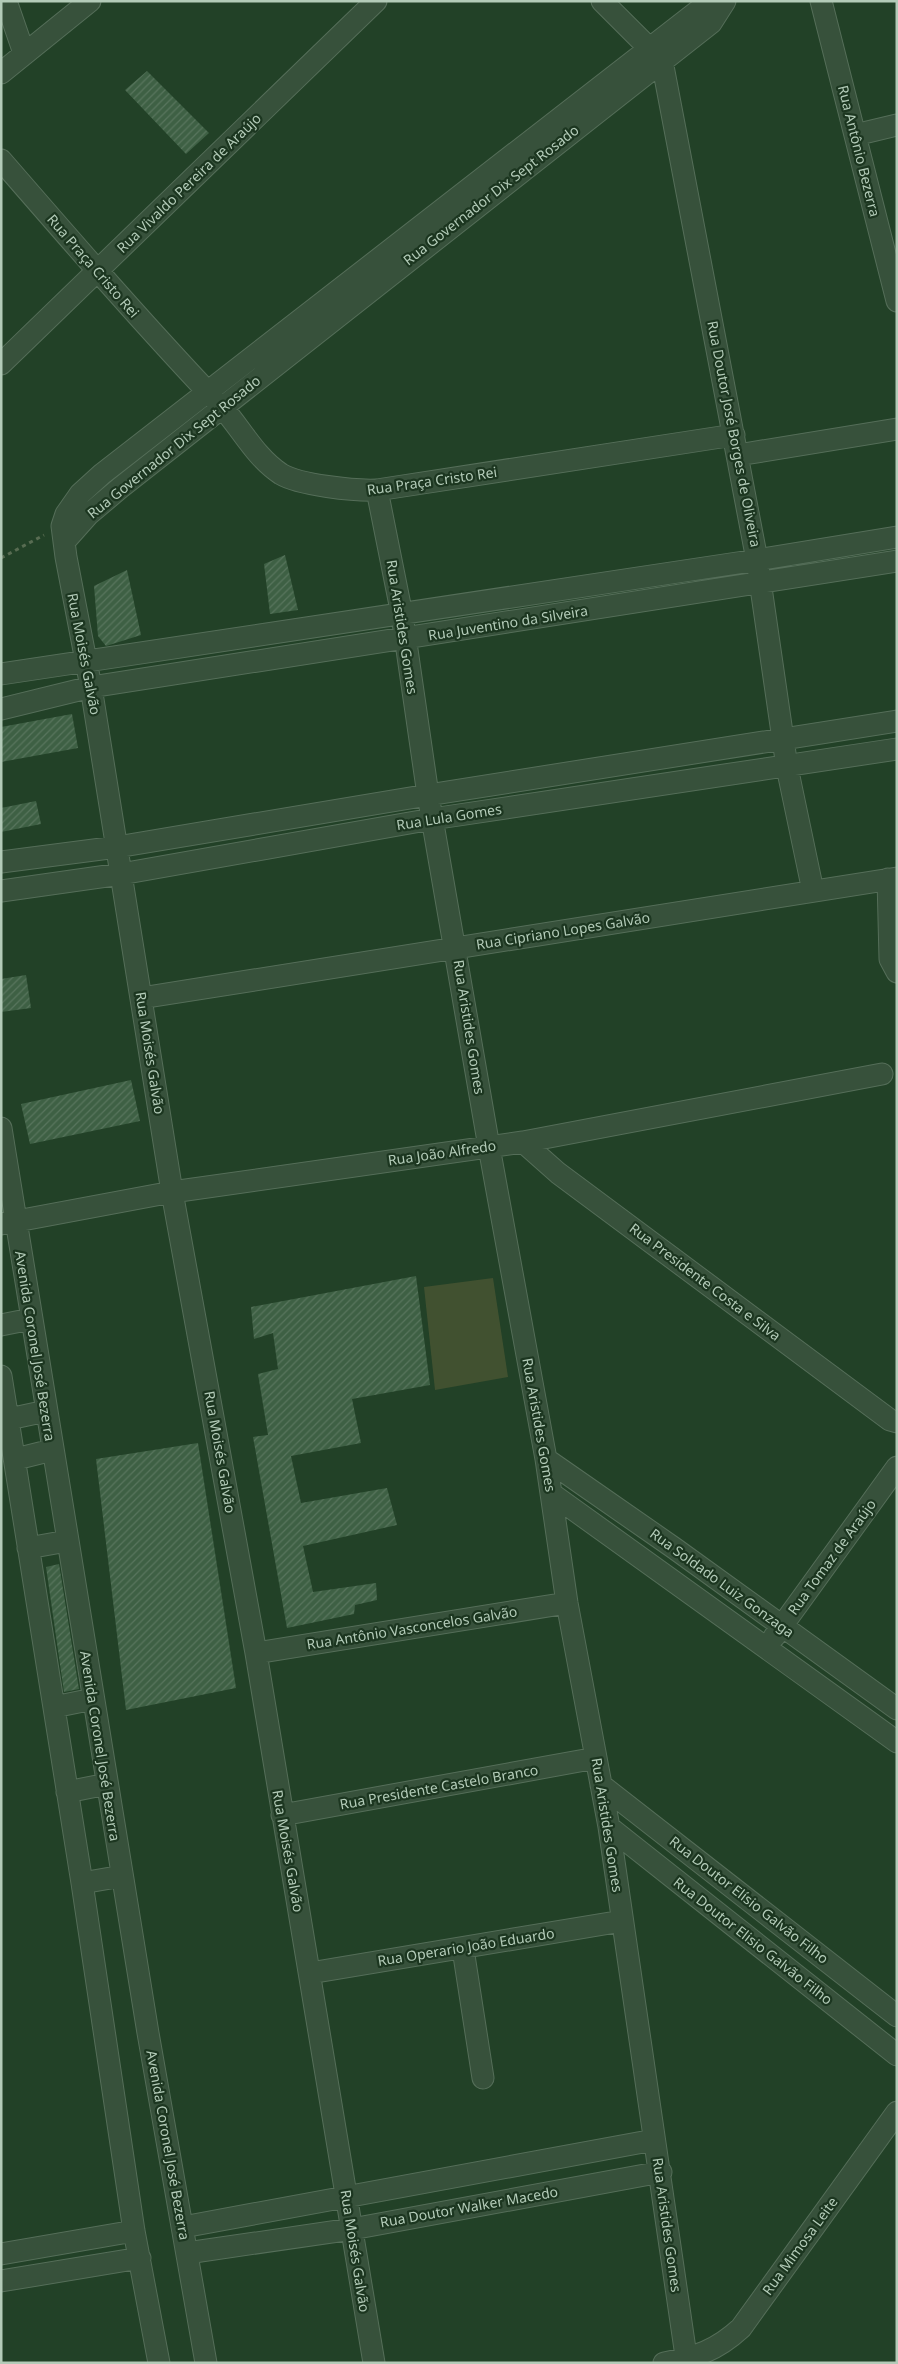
<svg xmlns="http://www.w3.org/2000/svg" width="898" height="2364" font-family="'Noto Sans',sans-serif">
<style>
.green{fill:#415130}
.building{fill:url(#building-hatch)}
.lines{fill:none;stroke-linecap:round;stroke-linejoin:round}
.minor-casing{stroke:#556e59;stroke-width:23}
.path{stroke:#586c52;stroke-width:3;stroke-dasharray:4 4;stroke-linecap:butt}
.minor{stroke:#37513b;stroke-width:21}
.labels{text-anchor:middle;stroke-width:4.5;stroke-linejoin:round;paint-order:stroke}
.street-label{font-size:14px;fill:#b3cbb8;stroke:#1c3620}
</style>
<defs>
<pattern id="building-hatch" width="6" height="6" patternUnits="userSpaceOnUse" patternTransform="scale(1.25)"><rect width="6" height="6" fill="#3e6044"/><path d="M-1 1l2-2M0 6l6-6M5 7l2-2" fill="none" stroke="#58755d"/></pattern>
</defs>
<rect width="100%" height="100%" fill="#224127"/>
<!-- green -->
<path class="green" d="M493,1278L508,1377L435,1390L424,1287Z"/>
<!-- building -->
<path class="building" d="M147,71L209,133L186,154L125,90Z
M285,555L298,610L270,614L264,564Z
M127,570L141,635L106,646L98,636L94,586Z
M72,714L78,748L1,762V727Z
M36,801L41,824L1,832V808Z
M26,975L31,1008L1,1012V979Z
M131,1080L140,1121L30,1144L21,1104Z
M416,1276L430,1385L352,1399L361,1443L291,1456L301,1503L387,1488L397,1525L303,1546L313,1592L376,1583L377,1600L355,1605L354,1614L287,1628L253,1437L268,1435L258,1374L278,1369L273,1333L254,1339L251,1307Z
M198,1443L236,1688L126,1710L96,1459Z
M59,1564L79,1689L64,1692L46,1567Z"/>
<g class="lines">
<!-- minor casing -->
<g class="minor-casing">
<path id="minor" d="M6,1L24,53
M602,1L662,61L757,560L787,767L813,891
M821,1L897,301
M1,73L90,1
M855,135L897,125
M1,160C73,243 145,326 221,406C241,428 255,457 281,474C299,485 355,491 377,490L734,435
M1,364L376,1
M738,455L897,429
M377,490L402,615L428,795L489,1147L546,1459L567,1603L609,1827L687,2363
M64,542L88,515L120,488L711,23L725,1
M1,674L757,560L897,537
M1,709L91,687L897,561
M1,862L117,847L428,795L897,721
M888,879L890,959L897,972
M1,891L121,874L432,819L897,749
M141,998L897,878
M1,1128L148,2033L206,2363
M523,1142L558,1173L890,1420L897,1422
M1,1224L172,1192L523,1142L882,1074
M1,1325L31,1319
M1,1376L82,1883L134,2231L159,2363
M9,1419L46,1411
M16,1459L52,1450
M546,1459L674,1548L897,1709
M552,1494L897,1742
M28,1548L67,1541
M774,1637L897,1467
M256,1653L567,1603
M54,1707L93,1699
M601,1785L897,2016
M67,1792L107,1784
M282,1815L596,1758
M609,1827L897,2055
M82,1883L122,1876
M463,1949L483,2078
M310,1973L622,1921
M183,2227L654,2140
M187,2253L352,2229L661,2172
M1,2254L134,2231
M1,2281L140,2258
M374,2363L256,1653L172,1192L91,687L66,557L62,526L66,514L80,494L102,474L699,10L722,1
M664,2363C696,2357 716,2351 741,2328L897,2112"/>
</g>
<!-- path -->
<path class="path" d="M1,558L44,535"/>
<!-- minor -->
<use href="#minor" class="minor"/>
</g>
<g class="labels">
<!-- street labels -->
<g class="street-label">
<text transform="translate(859 151) rotate(76)" y="5">Rua Antônio Bezerra</text>
<text transform="translate(189 183) rotate(-44)" y="5">Rua Vivaldo Pereira de Araújo</text>
<text transform="translate(491 195) rotate(-38)" y="5">Rua Governador Dix Sept Rosado</text>
<text transform="translate(93 266) rotate(49)" y="5">Rua Praça Cristo Rei</text>
<text transform="translate(734 434) rotate(79)" y="5">Rua Doutor José Borges de Oliveira</text>
<text transform="translate(174 447) rotate(-39)" y="5">Rua Governador Dix Sept Rosado</text>
<text transform="translate(432 481) rotate(-8)" y="5">Rua Praça Cristo Rei</text>
<text transform="translate(508 623) rotate(-9)" y="5">Rua Juventino da Silveira</text>
<text transform="translate(402 627) rotate(81)" y="5">Rua Aristides Gomes</text>
<text transform="translate(84 654) rotate(79)" y="5">Rua Moisés Galvão</text>
<text transform="translate(449 817) rotate(-9)" y="5">Rua Lula Gomes</text>
<text transform="translate(563 931) rotate(-9)" y="5">Rua Cipriano Lopes Galvão</text>
<text transform="translate(469 1027) rotate(81)" y="5">Rua Aristides Gomes</text>
<text transform="translate(150 1053) rotate(81)" y="5">Rua Moisés Galvão</text>
<text transform="translate(442 1153) rotate(-8)" y="5">Rua João Alfredo</text>
<text transform="translate(705 1282) rotate(37)" y="5">Rua Presidente Costa e Silva</text>
<text transform="translate(35 1346) rotate(81)" y="5">Avenida Coronel José Bezerra</text>
<text transform="translate(539 1425) rotate(80)" y="5">Rua Aristides Gomes</text>
<text transform="translate(220 1452) rotate(80)" y="5">Rua Moisés Galvão</text>
<text transform="translate(832 1557) rotate(-54)" y="5">Rua Tomaz de Araújo</text>
<text transform="translate(722 1583) rotate(36)" y="5">Rua Soldado Luiz Gonzaga</text>
<text transform="translate(412 1628) rotate(-9)" y="5">Rua Antônio Vasconcelos Galvão</text>
<text transform="translate(100 1746) rotate(81)" y="5">Avenida Coronel José Bezerra</text>
<text transform="translate(439 1787) rotate(-10)" y="5">Rua Presidente Castelo Branco</text>
<text transform="translate(607 1825) rotate(81)" y="5">Rua Aristides Gomes</text>
<text transform="translate(288 1851) rotate(80)" y="5">Rua Moisés Galvão</text>
<text transform="translate(749 1900) rotate(38)" y="5">Rua Doutor Elísio Galvão Filho</text>
<text transform="translate(753 1941) rotate(38)" y="5">Rua Doutor Elisio Galvão Filho</text>
<text transform="translate(466 1947) rotate(-9)" y="5">Rua Operario João Eduardo</text>
<text transform="translate(168 2145) rotate(80)" y="5">Avenida Coronel José Bezerra</text>
<text transform="translate(469 2207) rotate(-10)" y="5">Rua Doutor Walker Macedo</text>
<text transform="translate(667 2225) rotate(82)" y="5">Rua Aristides Gomes</text>
<text transform="translate(800 2246) rotate(-54)" y="5">Rua Mimosa Leite</text>
<text transform="translate(355 2251) rotate(81)" y="5">Rua Moisés Galvão</text>
</g>
</g>
<!-- border -->
<rect width="898" height="2364" fill="none" stroke="#b3cbb8" stroke-width="5"/>
</svg>
